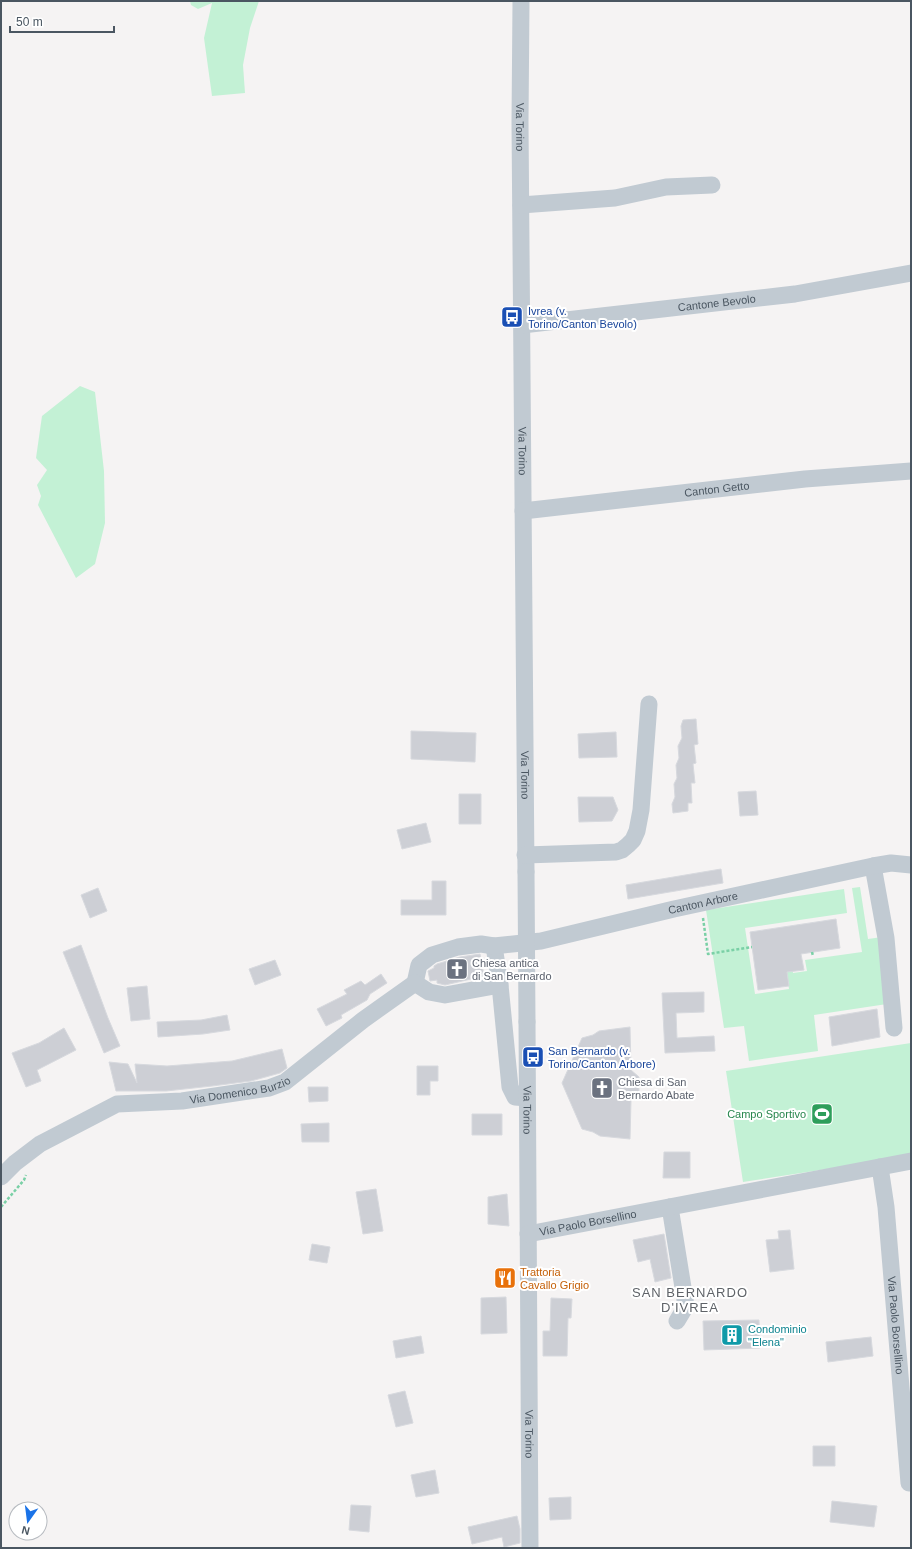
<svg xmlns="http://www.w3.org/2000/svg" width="912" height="1549" font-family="Arial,sans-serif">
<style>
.green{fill:#c3f1d5}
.building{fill:#cdcfd5;stroke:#d7d9de}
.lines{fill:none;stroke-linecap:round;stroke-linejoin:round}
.path{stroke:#7ad0a6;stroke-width:2.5;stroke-dasharray:3 2;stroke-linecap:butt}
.minor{stroke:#c1cad2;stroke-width:17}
.minor-bridge{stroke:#c1cad2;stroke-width:17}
.labels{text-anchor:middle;stroke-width:4;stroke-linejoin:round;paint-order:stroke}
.street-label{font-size:11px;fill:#4a5661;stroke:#fff}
.transit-label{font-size:11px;fill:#164399;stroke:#fff;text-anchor:start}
.worship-label{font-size:11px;fill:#5b616d;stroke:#fff;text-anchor:start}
.leisure-label{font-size:11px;fill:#27864d;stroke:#fff;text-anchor:end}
.food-label{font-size:11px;fill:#c56008;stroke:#fff;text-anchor:start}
.culture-label{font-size:11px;fill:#0d838f;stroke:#fff;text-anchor:start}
.quarter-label{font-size:13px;letter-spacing:1px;fill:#5f6368;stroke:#fff}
</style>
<rect width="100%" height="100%" fill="#f5f3f3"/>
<!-- green -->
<path class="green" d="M190,1H259L250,28L243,65L245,93L212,96L204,38L212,3L198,9L191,5Z
M80,386L95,392L104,471L105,523L95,564L76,578L38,505L41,496L37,485L47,470L36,458L42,416Z
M860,887L868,939L882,937L887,1004L814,1015L818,1051L749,1061L744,1026L724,1028L706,910L844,889L847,913L745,928L755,994L789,989L785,961L791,960L793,973L807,971L805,960L862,952L852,888Z
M911,1043V1156L743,1182L726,1071Z"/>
<!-- building -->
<path class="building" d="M696,719L698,744L694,745L696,763L693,764L695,783H691L692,803H688V811L673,813L672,804L675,797L674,784L677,778L676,765L679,758L678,746L682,738L681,726L683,720Z
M411,731L476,733L475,762L411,759Z
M616,732L617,757L579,758L578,734Z
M756,791L758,815L740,816L738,792Z
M459,794H481V824H459Z
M578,797H613L618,810L612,821L579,822Z
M426,823L431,842L402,849L397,830Z
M721,869L723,883L628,899L626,885Z
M432,881H446V915H401V900H432Z
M98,888L107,911L90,918L81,895Z
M836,919L840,948L801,954L804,970L787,972L789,986L758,990L750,932Z
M81,945L108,1018L120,1046L104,1053L63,952Z
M480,954L484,976L445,985L437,983V980L430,981L428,971L434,968V966L437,964L460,957Z
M275,960L281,975L255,985L249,969Z
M381,974L387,983L370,994L367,1000L341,1015L342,1018L326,1026L317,1009L347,994L344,990L361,981L365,985Z
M147,986L150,1019L131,1021L127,988Z
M704,992V1012L676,1013L677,1038L714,1036L715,1051L665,1053L662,993Z
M877,1009L880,1037L832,1046L829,1017Z
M227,1015L230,1030L203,1034L158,1037L157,1022L201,1020Z
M630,1027L631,1070L639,1077V1092L631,1100L630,1139L600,1136L593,1132L582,1129L562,1083L582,1038L593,1035L599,1031Z
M64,1028L76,1050L37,1070L41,1081L26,1087L12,1053L39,1043Z
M282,1049L287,1068L280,1073L251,1081L212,1086L166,1091H116L109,1062L128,1064L137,1083L135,1064L167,1066L232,1061Z
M417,1066H438V1081H430V1095H417Z
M308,1087H328V1101L309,1102Z
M472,1114H502V1135H472Z
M329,1123V1142H302L301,1124Z
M664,1152H690V1178H663Z
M376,1189L383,1231L363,1234L356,1192Z
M507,1194L509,1226L488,1224V1197Z
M790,1230L794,1269L770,1272L766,1240L779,1239L778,1231Z
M664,1234L671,1278L655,1282L650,1259L638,1262L633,1240Z
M312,1244L330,1247L327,1263L309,1260Z
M506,1297L507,1333L481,1334V1298Z
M551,1298L572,1299L571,1318H568L567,1356H543V1331H550Z
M759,1320L760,1348L704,1350L703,1321Z
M421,1336L424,1353L396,1358L393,1341Z
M871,1337L873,1356L828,1362L826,1342Z
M405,1391L413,1423L396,1427L388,1395Z
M813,1446H835V1466H813Z
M435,1470L439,1493L416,1497L411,1475Z
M571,1497V1519L550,1520L549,1498Z
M832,1501L877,1506L874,1527L830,1522Z
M351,1505L371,1506L369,1532L349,1530Z
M517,1516L520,1529V1543L504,1547L502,1537L472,1544L468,1527Z"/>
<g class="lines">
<!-- path -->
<path class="path" d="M703,918L708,954L752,947
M812,952L813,956
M1,1207L24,1180L26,1175"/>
<!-- minor -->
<g class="minor">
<path id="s1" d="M521,1L520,122L526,872"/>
<path d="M521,205L615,198L666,187L712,185"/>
<path id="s2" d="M522,325L795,294L911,273"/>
<path id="s3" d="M523,511L805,479L911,471"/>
<path d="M525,855L616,852L622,850L628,845L633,840L637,831L641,810L649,704"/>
<path d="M873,866L886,938L894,1028"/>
<path d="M494,946L500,985L510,1087L515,1097L527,1098"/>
<path id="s4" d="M415,983L419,965L432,955L458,947L481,944L494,946L541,941L674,909L873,866L891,863L911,865"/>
<path d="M415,983L429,992L445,995L500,985"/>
<path id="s5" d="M527,1022L530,1548"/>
<path id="s6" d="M880,1167L886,1207L909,1483"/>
<path id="s7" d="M1,1177L15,1163L40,1144L117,1104L182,1101L269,1088L285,1082L363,1020L415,983"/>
<path d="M670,1207L686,1306L677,1321"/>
<path id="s8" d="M528,1234L911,1161"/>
</g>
<!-- minor-bridge -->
<path class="minor-bridge" d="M526,872L527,1022"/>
</g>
<!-- icons -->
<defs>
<g id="bus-square" transform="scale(1.15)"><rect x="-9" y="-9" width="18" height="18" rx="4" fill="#1a4fb4" stroke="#fff"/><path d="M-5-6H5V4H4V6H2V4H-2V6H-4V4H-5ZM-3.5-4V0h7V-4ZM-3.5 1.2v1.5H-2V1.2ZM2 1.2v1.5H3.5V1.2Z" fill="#fff"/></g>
<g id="church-square" transform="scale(1.15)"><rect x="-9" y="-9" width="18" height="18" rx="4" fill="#6b7280" stroke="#fff"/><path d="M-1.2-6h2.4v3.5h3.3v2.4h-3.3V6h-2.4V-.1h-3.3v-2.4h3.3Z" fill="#fff"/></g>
<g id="stadium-square" transform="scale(1.15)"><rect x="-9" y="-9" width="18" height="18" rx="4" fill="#2e9e5b" stroke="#fff"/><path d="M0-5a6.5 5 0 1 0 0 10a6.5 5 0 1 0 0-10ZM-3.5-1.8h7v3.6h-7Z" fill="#fff"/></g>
<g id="restaurant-square" transform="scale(1.15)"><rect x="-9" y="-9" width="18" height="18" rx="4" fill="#e8710a" stroke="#fff"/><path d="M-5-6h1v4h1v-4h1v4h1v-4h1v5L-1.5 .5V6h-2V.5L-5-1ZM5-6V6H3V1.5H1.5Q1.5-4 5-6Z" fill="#fff"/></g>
<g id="building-square" transform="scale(1.15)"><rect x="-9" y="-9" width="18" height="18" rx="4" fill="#0f9aa8" stroke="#fff"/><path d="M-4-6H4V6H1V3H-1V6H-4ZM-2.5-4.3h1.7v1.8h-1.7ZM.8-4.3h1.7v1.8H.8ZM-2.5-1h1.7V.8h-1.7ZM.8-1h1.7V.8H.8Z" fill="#fff"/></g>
</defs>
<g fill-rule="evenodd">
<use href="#bus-square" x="512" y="317"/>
<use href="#church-square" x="457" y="969"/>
<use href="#bus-square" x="533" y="1057"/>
<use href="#church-square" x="602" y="1088"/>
<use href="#stadium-square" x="822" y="1114"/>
<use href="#restaurant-square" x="505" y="1278"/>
<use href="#building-square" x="732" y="1335"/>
</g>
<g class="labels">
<!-- street labels -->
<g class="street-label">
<text dy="4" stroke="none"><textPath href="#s1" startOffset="126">Via Torino</textPath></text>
<text dy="4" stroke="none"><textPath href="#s2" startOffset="196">Cantone Bevolo</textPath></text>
<text dy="4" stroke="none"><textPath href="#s1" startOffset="450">Via Torino</textPath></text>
<text dy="4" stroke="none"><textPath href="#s3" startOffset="195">Canton Getto</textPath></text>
<text dy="4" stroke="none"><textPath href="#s1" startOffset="774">Via Torino</textPath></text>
<text dy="4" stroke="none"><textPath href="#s4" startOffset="312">Canton Arbore</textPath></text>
<text dy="4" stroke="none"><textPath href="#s7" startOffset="262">Via Domenico Burzio</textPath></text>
<text dy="4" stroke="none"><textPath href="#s5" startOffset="88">Via Torino</textPath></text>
<text dy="4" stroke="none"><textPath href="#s8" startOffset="61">Via Paolo Borsellino</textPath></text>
<text dy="4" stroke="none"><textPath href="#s6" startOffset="159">Via Paolo Borsellino</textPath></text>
<text dy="4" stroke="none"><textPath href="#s5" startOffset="412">Via Torino</textPath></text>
</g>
<!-- transit labels -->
<g class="transit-label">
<text x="528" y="315">Ivrea (v.<tspan x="528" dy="13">Torino/Canton Bevolo)</tspan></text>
<text x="548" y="1055">San Bernardo (v.<tspan x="548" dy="13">Torino/Canton Arbore)</tspan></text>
</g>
<!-- worship labels -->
<g class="worship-label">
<text x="472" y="967">Chiesa antica<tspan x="472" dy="13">di San Bernardo</tspan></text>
<text x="618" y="1086">Chiesa di San<tspan x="618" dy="13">Bernardo Abate</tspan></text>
</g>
<!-- leisure labels -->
<g class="leisure-label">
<text x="806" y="1118">Campo Sportivo</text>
</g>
<!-- food labels -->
<g class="food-label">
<text x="520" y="1276">Trattoria<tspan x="520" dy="13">Cavallo Grigio</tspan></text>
</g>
<!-- culture labels -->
<g class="culture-label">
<text x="748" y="1333">Condominio<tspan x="748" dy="13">"Elena"</tspan></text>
</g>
<!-- quarter labels -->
<g class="quarter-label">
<text x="690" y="1297">SAN BERNARDO<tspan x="690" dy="15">D'IVREA</tspan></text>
</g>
</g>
<!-- border -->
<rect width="912" height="1549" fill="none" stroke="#4a5661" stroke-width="4"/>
<!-- north arrow -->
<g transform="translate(28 1521) rotate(194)"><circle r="19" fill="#ffffff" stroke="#b7bbc0"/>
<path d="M0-3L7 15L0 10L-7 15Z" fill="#1a73e8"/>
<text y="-6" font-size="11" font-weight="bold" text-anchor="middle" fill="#4a5661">N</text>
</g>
<!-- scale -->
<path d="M10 26v6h104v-6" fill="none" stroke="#4a5661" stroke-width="2"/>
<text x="16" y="26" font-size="12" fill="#4a5661" stroke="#ffffff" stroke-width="3" paint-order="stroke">50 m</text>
</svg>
